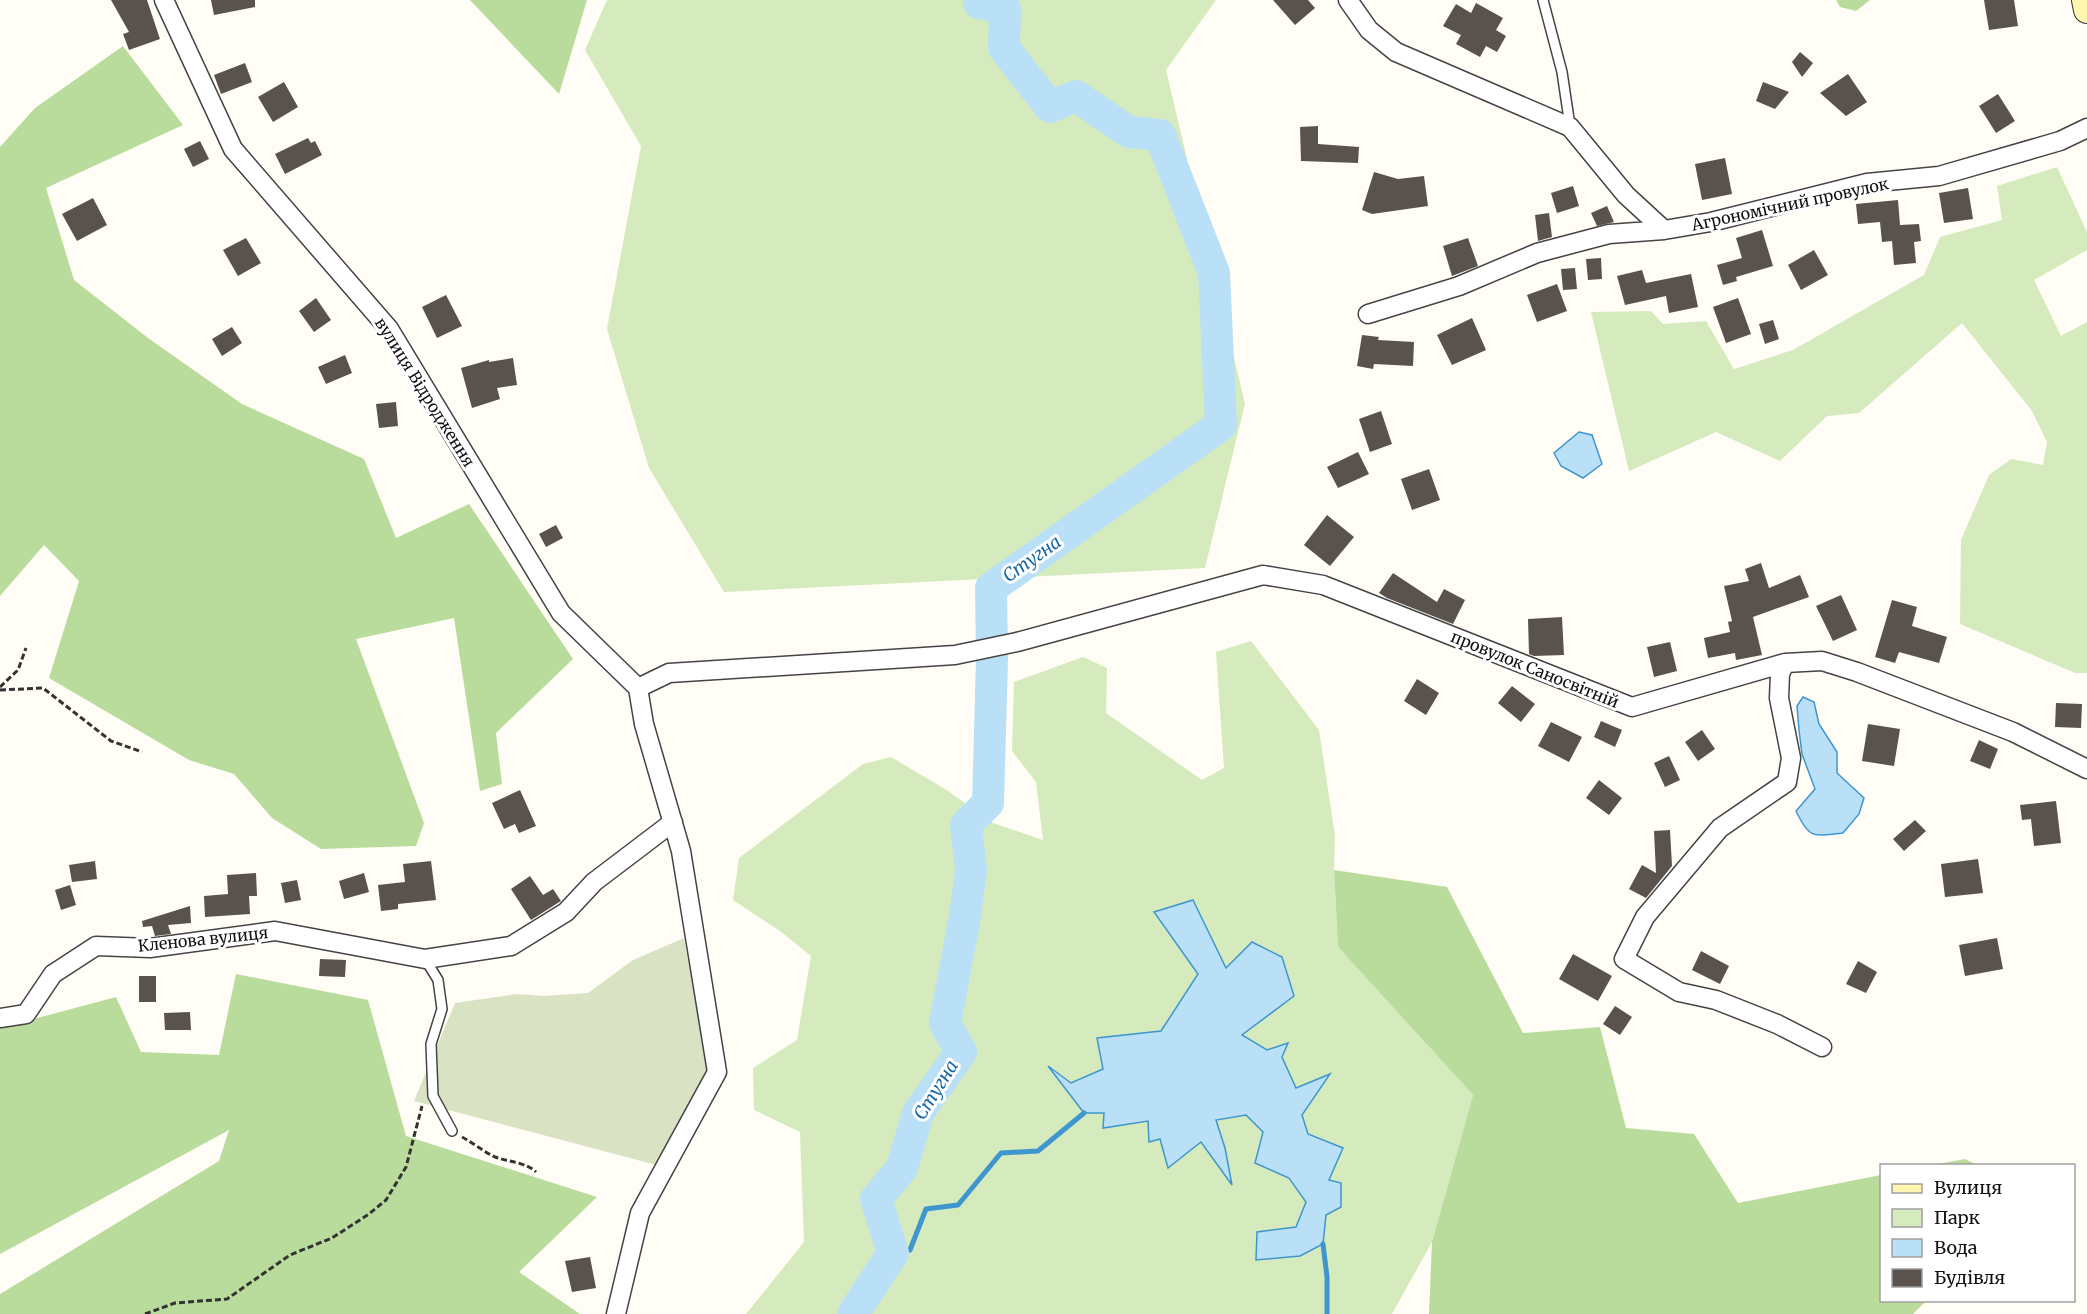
<svg xmlns="http://www.w3.org/2000/svg" width="2087" height="1314" font-family="Merriweather,serif">
<style>
.green{fill:#d5ebbd}
.forest{fill:#b9dc9c}
.cemetery{fill:#d9e3c4}
.water{fill:#b9e0f7;stroke:#3f96cf;stroke-width:1.5}
.lines{fill:none;stroke-linecap:round;stroke-linejoin:round}
.stream{stroke:#3f96cf;stroke-width:5}
.river{stroke:#b9e0f7;stroke-width:32}
.building{fill:#5a524d}
.lane-casing{stroke:#444;stroke-width:12}
.street-casing{stroke:#444;stroke-width:21}
.secondary-casing{stroke:#333;stroke-width:28}
.path{stroke:#333;stroke-width:3;stroke-dasharray:6 3;stroke-linecap:butt}
.lane{stroke:#fff;stroke-width:9}
.street{stroke:#fff;stroke-width:18}
.secondary{stroke:#fff6b0;stroke-width:26}
.labels{text-anchor:middle;stroke-width:6;stroke-linejoin:round;paint-order:stroke}
.street-label{font-size:16px;fill:#111;stroke:#fff}
.water-label{font-size:18px;font-style:italic;fill:#1768a6;stroke:#fff}
</style>
<rect width="100%" height="100%" fill="#fffdf5"/>
<!-- green -->
<path class="green" d="M607,0H1216L1166,70L1245,404L1205,568L724,592L649,468L607,329L641,146L585,50Z
M2057,167L2087,232V250L2034,280L2061,336L2087,322V673H2075L1960,624L1961,540L1989,475L2011,459L2043,465L2047,442L2032,411L1962,323L1859,413L1827,416L1780,461L1716,432L1629,471L1591,312L1651,311L1663,324L1706,321L1734,369L1793,350L1924,275L1940,237L2002,220L1997,186Z
M1251,641L1319,730L1335,836L1334,870L1338,947L1473,1095L1432,1242L1392,1314H746L804,1242L800,1132L754,1110L753,1068L797,1040L811,956L780,931L733,900L739,858L863,764L891,757L945,789L993,823L1043,840L1036,782L1012,751L1014,682L1083,657L1107,668L1106,713L1202,780L1224,768L1216,652Z"/>
<!-- forest -->
<path class="forest" d="M470,0H587L559,94Z
M1836,0H1870L1856,11L1840,7Z
M123,46L183,125L46,188L74,280L148,338L242,404L364,459L396,538L469,504L573,659L496,733L502,784L480,791L454,618L356,639L424,823L416,846L321,849L272,818L234,774L189,760L49,678L79,581L44,545L0,596V147L35,108Z
M1334,870L1447,887L1523,1033L1600,1027L1626,1128L1694,1134L1738,1203L1881,1175L1882,1300L1926,1301L1913,1314H1429L1432,1242L1473,1095L1338,947Z
M236,974L368,1000L406,1136L597,1197L519,1272L580,1314H0V1294L219,1161L229,1130L0,1254V1028L116,997L141,1052L219,1055Z
M1965,1159L1977,1165H1932Z"/>
<!-- cemetery -->
<path class="cemetery" d="M684,938L708,1070L660,1166L414,1101L455,1003L516,994L544,996L588,993L633,960Z"/>
<!-- water -->
<path class="water" d="M1579,432L1592,435L1602,464L1583,478L1561,466L1554,453Z
M1803,697L1814,702L1819,724L1837,752V773L1864,798L1859,814L1843,833C1813,836 1810,840 1796,811L1815,789L1802,754L1799,730L1797,706Z
M1193,900L1226,968L1252,942L1282,957L1294,996L1242,1035L1267,1050L1288,1043L1282,1057L1296,1088L1330,1074L1302,1115L1308,1134L1343,1148L1329,1180L1341,1183V1207L1326,1215L1323,1244L1300,1256L1256,1260L1257,1232L1296,1227L1306,1202L1289,1178L1255,1163L1263,1132L1246,1115L1216,1120L1225,1148L1232,1185L1201,1142L1168,1168L1160,1139L1149,1142L1148,1121L1103,1128L1104,1113H1084L1048,1066L1071,1083L1103,1069L1097,1038L1161,1031L1198,974L1154,912Z"/>
<g class="lines">
<!-- stream -->
<path class="stream" d="M1323,1244L1327,1277V1314
M893,1253L910,1250L926,1209L958,1205L1001,1153L1038,1151L1084,1113"/>
<!-- river -->
<path class="river" d="M853,1314L893,1253L876,1199L902,1168L918,1113L961,1052L945,1023L964,922L971,871L966,825L988,803L992,658L991,588L1221,425L1214,273L1160,135L1129,132L1076,96L1050,107L1004,48L1005,9L979,3V0"/>
</g>
<!-- building -->
<path class="building" d="M111,0H147L160,39L129,50L123,34L129,32Z
M211,0H255V7L214,15Z
M1273,0H1308L1315,8L1295,25Z
M1984,0H2014L2018,26L1989,30Z
M1476,3L1503,18L1496,30L1506,36L1497,52L1486,46L1480,57L1456,44L1461,35L1443,26L1456,4L1471,13Z
M1800,52L1813,63L1802,77L1792,62Z
M245,63L252,82L221,94L214,75Z
M1848,74L1867,102L1846,116L1820,93Z
M284,82L298,107L273,122L258,97Z
M1763,82L1789,92L1775,109L1756,101Z
M1998,94L2015,121L1996,133L1979,106Z
M1318,126V144L1359,147L1358,163L1301,161L1300,127Z
M308,138L311,143L315,141L322,155L285,174L275,154Z
M200,141L209,159L193,167L184,149Z
M1725,158L1732,194L1702,200L1695,164Z
M1374,172L1398,179L1424,176L1428,206L1372,214L1362,210Z
M1573,186L1579,206L1557,213L1551,193Z
M1968,188L1973,219L1944,223L1939,193Z
M93,198L107,225L77,241L62,214Z
M1898,200L1900,225L1919,224L1921,241L1914,242L1916,263L1894,265L1892,241L1882,242L1880,222L1858,224L1856,204Z
M1607,206L1614,222L1597,226L1591,213Z
M1549,213L1552,237L1538,241L1535,215Z
M1762,230L1773,266L1736,277L1737,281L1723,285L1717,265L1742,258L1736,238Z
M246,238L261,263L238,276L223,250Z
M1468,238L1478,266L1452,276L1443,246Z
M1814,250L1828,275L1801,290L1788,265Z
M1601,258L1602,279L1588,280L1586,259Z
M1575,268L1577,289L1563,290L1561,269Z
M1642,270L1646,283L1691,274L1698,307L1669,313L1666,296L1625,305L1617,276Z
M1557,284L1567,311L1537,322L1527,295Z
M446,295L462,326L437,338L422,307Z
M316,298L331,320L314,332L299,311Z
M1738,298L1751,334L1726,343L1713,307Z
M1472,318L1486,350L1452,365L1437,335Z
M1773,320L1779,339L1765,344L1759,324Z
M232,327L242,343L222,356L212,339Z
M1362,335L1379,337L1378,340L1414,342L1413,366L1374,364L1373,369L1357,366Z
M345,355L352,373L326,384L318,367Z
M513,358L517,385L497,388L500,399L472,408L461,368L489,360V362Z
M396,402L398,426L379,428L376,404Z
M1381,411L1392,444L1370,452L1359,419Z
M1358,452L1369,474L1338,488L1327,467Z
M1429,469L1440,500L1412,510L1401,479Z
M1327,515L1354,537L1330,566L1304,545Z
M556,525L563,538L546,547L539,534Z
M1761,563L1769,588L1800,575L1809,597L1753,617L1762,655L1736,660L1735,653L1708,658L1704,638L1730,632L1728,622L1732,621L1724,586L1749,581L1745,569Z
M1393,573L1437,602L1444,589L1465,600L1453,624L1387,598L1379,593Z
M1841,595L1857,630L1833,641L1816,606Z
M1892,600L1917,607L1912,626L1947,637L1939,663L1899,652L1895,663L1875,657Z
M1562,617L1564,655L1534,656L1529,654L1528,619Z
M1670,642L1677,671L1654,677L1647,647Z
M1417,679L1439,693L1426,715L1404,701Z
M1512,686L1535,704L1521,722L1498,703Z
M2056,703L2082,704L2081,728L2055,727Z
M1601,721L1622,730L1615,747L1594,737Z
M1551,722L1582,737L1569,762L1538,746Z
M1868,724L1900,729L1894,766L1862,761Z
M1702,730L1715,749L1698,761L1685,742Z
M1979,740L1998,749L1990,769L1970,761Z
M1669,756L1680,780L1665,787L1654,763Z
M1599,780L1622,798L1609,815L1586,798Z
M520,790L536,826L519,833L515,824L504,829L492,803Z
M2056,801L2061,843L2034,846L2031,819L2022,820L2020,805Z
M1915,820L1926,831L1904,851L1893,839Z
M1670,830L1672,866L1646,898L1629,889L1642,865L1656,873L1654,831Z
M1978,859L1983,893L1945,897L1941,864Z
M95,861L97,879L72,882L69,865Z
M431,861L436,900L398,904V909L381,911L378,885L405,882L403,864Z
M256,873L257,896H249L250,914L205,917L204,896L228,894L227,875Z
M364,873L369,892L344,899L339,881Z
M530,876L543,895L553,889L561,901L531,920L511,889Z
M297,880L301,900L285,903L281,883Z
M70,885L76,905L61,910L55,890Z
M190,906L191,923L168,925L171,934L155,936L152,926L143,927L142,921Z
M1997,938L2003,969L1965,976L1959,945Z
M1701,951L1729,966L1720,984L1692,970Z
M1573,954L1612,976L1598,1001L1559,979Z
M320,959L346,960L345,977L319,976Z
M1858,961L1877,972L1866,993L1846,984Z
M139,976H156V1002H139Z
M1615,1006L1632,1017L1620,1035L1603,1024Z
M190,1012L191,1030H165L164,1013Z
M590,1257L596,1288L572,1292L565,1261Z"/>
<g class="lines">
<!-- lane casing -->
<g class="lane-casing">
<path id="lane" d="M1543,0L1562,72L1570,126
M425,959L438,980L442,1009L431,1044L433,1096L452,1131"/>
</g>
<!-- street casing -->
<g class="street-casing">
<path id="street" d="M164,0L233,149L389,329L561,613L638,688
M1348,0L1369,30L1396,52L1570,127L1626,195L1664,230L1711,222L1867,183L1939,176L2060,141L2087,128
M1368,314L1459,286L1537,253L1609,234L1664,230
M1785,663L1780,674L1779,698L1791,758L1787,782L1720,828L1645,917L1624,959L1679,992L1716,1000L1777,1024L1822,1047
M638,688L669,673L955,655L1017,642L1263,575L1323,585L1632,707L1785,663L1822,661L1857,672L2013,732L2087,769
M0,1018L26,1014L53,974L96,946L150,948L275,931L425,959L511,946L566,912L594,882L673,822
M616,1314L640,1213L717,1072L681,851L644,724L638,688"/>
</g>
<!-- secondary casing -->
<g class="secondary-casing">
<path id="secondary" d="M2085,0L2087,10"/>
</g>
<!-- path -->
<path class="path" d="M0,687L18,670L26,648
M0,690L43,688L111,741L142,752
M462,1137C473,1143 484,1152 495,1157C509,1162 525,1162 536,1172
M145,1314L175,1303L227,1299L290,1255L332,1238L369,1214L386,1200L406,1167L422,1106"/>
<!-- lane -->
<use href="#lane" class="lane"/>
<!-- street -->
<use href="#street" class="street"/>
<!-- secondary -->
<use href="#secondary" class="secondary"/>
</g>
<g class="labels">
<!-- street labels -->
<g class="street-label">
<text transform="translate(1790 204) rotate(-12)" y="6">Агрономічний провулок</text>
<text transform="translate(425 392) rotate(58)" y="6">вулиця Відродження</text>
<text transform="translate(1535 669) rotate(22)" y="6">провулок Саносвітній</text>
<text transform="translate(203 939) rotate(-6)" y="6">Кленова вулиця</text>
</g>
<!-- water labels -->
<g class="water-label">
<text transform="translate(1032 559) rotate(-35)" y="6">Стугна</text>
<text transform="translate(936 1090) rotate(-58)" y="6">Стугна</text>
</g>
</g>
<!-- legend -->
<rect x="1880" y="1164" width="195" height="138" fill="#ffffff" stroke="#a0a0a0" stroke-width="1.5"/>
<rect x="1892" y="1184" width="30" height="9" fill="#fff6b0" stroke="#a0a0a0" stroke-width="1.5"/>
<text x="1934" y="1194" font-size="18" fill="#111111">Вулиця</text>
<rect x="1892" y="1209" width="30" height="18" fill="#d5ebbd" stroke="#a0a0a0" stroke-width="1.5"/>
<text x="1934" y="1224" font-size="18" fill="#111111">Парк</text>
<rect x="1892" y="1239" width="30" height="18" fill="#b9e0f7" stroke="#a0a0a0" stroke-width="1.5"/>
<text x="1934" y="1254" font-size="18" fill="#111111">Вода</text>
<rect x="1892" y="1269" width="30" height="18" fill="#5a524d" stroke="#a0a0a0" stroke-width="1.5"/>
<text x="1934" y="1284" font-size="18" fill="#111111">Будівля</text>
</svg>
